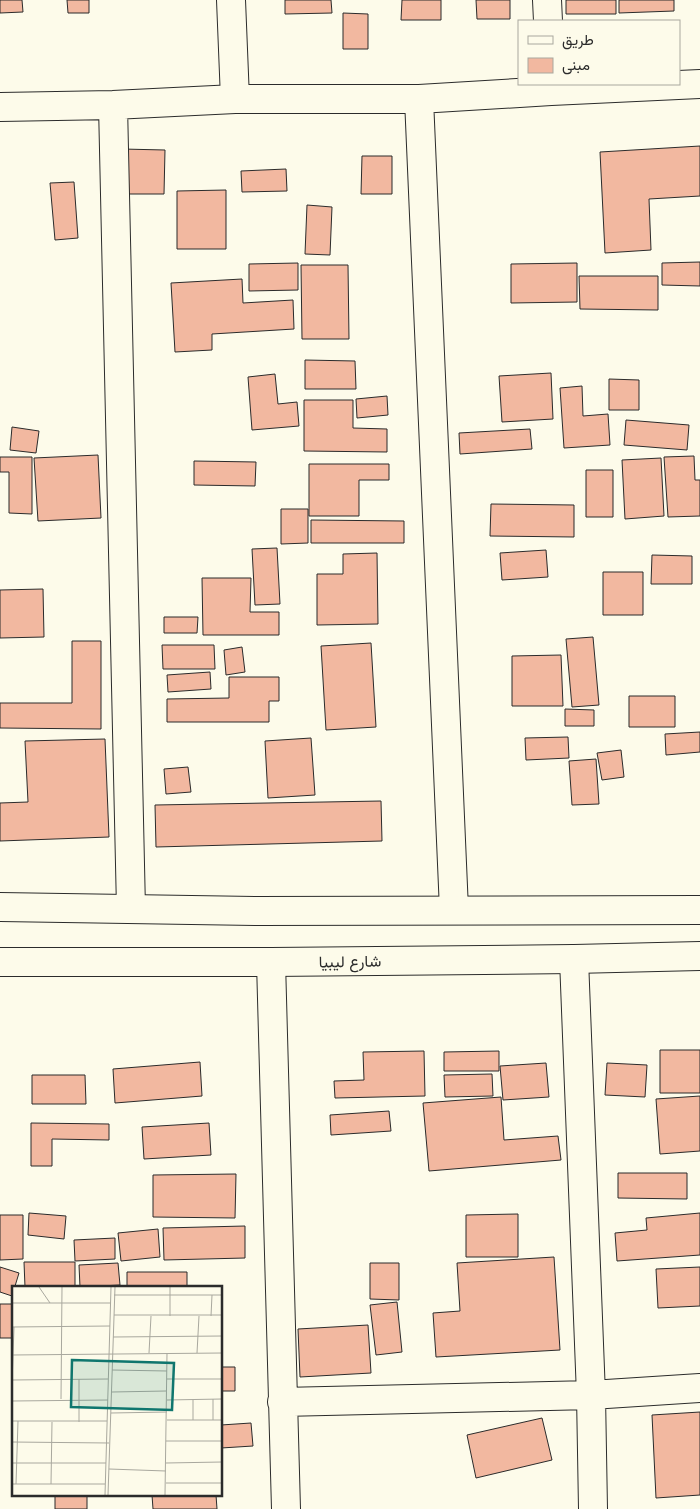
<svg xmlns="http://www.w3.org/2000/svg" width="700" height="1509" font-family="Quicksand,Vazirmatn,sans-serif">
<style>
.building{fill:#f2b8a0;stroke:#2b2b2b}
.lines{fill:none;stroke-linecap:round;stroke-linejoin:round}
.minor-casing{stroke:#2b2b2b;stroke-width:30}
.major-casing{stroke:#2b2b2b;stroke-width:30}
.minor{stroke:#fdfbea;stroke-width:28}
.major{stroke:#fdfbea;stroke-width:28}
.labels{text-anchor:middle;stroke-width:4;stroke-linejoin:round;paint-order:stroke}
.street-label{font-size:16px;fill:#2b2b2b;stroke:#fdfbea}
.inset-road{fill:none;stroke:#a9a89e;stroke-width:1}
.view{fill:#0f766e;fill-opacity:0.15;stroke:#0f766e;stroke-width:2.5}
.inset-edge{fill:none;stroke:#2b2b2b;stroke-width:2.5}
</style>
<rect width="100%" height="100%" fill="#fdfbea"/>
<!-- building -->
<path class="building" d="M0,0H22L23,12L0,13Z
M67,0H89V13H68Z
M285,0H331L332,13L285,14Z
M402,0H441V20H401Z
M476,0H510V19H477Z
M566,0H616V14H566Z
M619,0H674V11L619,13Z
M343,13L368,14V49H343Z
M700,146V196L649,199L651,250L605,253L600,152Z
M122,149L165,150L164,194H121Z
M362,156H392V194H361Z
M286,169L287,191L242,192L241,171Z
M74,182L78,238L55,240L50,183Z
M226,190V249H177V191Z
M307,205L332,207L330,255L305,254Z
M700,262V286L662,285V263Z
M298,263V290L249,291V264Z
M577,263V302L511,303V264Z
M301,265H348L349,339H302Z
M579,276H658V310L580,309Z
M242,279L243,303L293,300L294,329L212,334V350L175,352L171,283Z
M305,360L355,361L356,389H305Z
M551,373L553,419L502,422L499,376Z
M275,374L278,404L297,402L299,426L252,430L248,377Z
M609,379L639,380V410H609Z
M582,386L583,416L608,414L610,445L564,448L560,388Z
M387,396L388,415L357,418L356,399Z
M304,400H353V428L387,429V452L304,451Z
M626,420L689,425L687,450L624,445Z
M12,427L39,431L36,453L10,450Z
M530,429L532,449L460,454L459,433Z
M98,455L101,518L38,521L34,458Z
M694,456L695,480H700V516L668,517L664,457Z
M0,457H32V514L9,513V472H0Z
M661,458L664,516L625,519L622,460Z
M194,461L256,462L255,486L194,485Z
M309,464H389V480H359V516H309Z
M586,470H613V517H586Z
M491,504L574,505V537L490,536Z
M281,509H308V543L281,544Z
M311,520L404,521V543H311Z
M277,548L280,604L255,605L252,549Z
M546,550L548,577L502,580L500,553Z
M377,553L378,624L317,625V574H343V554Z
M652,555L692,556V584H651Z
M603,572H643V615H603Z
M202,578H251L250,612H279V635H203Z
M43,589L44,637L0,638V590Z
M164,617H198L197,633H164Z
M593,637L599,705L572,707L566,639Z
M72,641H101V729L0,728V703H72Z
M371,643L376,727L326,730L321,646Z
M162,645H214L215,669H163Z
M242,647L245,672L226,675L224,650Z
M561,655L563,706H512V656Z
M210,672L211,689L168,692L167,675Z
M229,677H279V701H269V722H167V699L229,698Z
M629,696H675V727H629Z
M565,709L594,710V726H565Z
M700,732V752L666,755L665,734Z
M568,737L569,758L526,760L525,738Z
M311,738L315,795L268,798L265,741Z
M105,739L109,837L0,841V803L28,802L25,741Z
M621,750L624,777L602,780L597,753Z
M596,759L599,804L572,805L569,761Z
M188,767L191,792L166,794L164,769Z
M381,801L382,841L156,847L155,805Z
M660,1050H700V1093H660Z
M424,1051L425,1096L335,1098L334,1081L364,1080L363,1052Z
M499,1051V1071H444V1052Z
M200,1062L202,1096L115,1103L113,1069Z
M546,1063L549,1097L503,1100L500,1066Z
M607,1063L647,1065L645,1097L605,1095Z
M492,1074L493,1096L445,1097L444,1075Z
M32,1075H85L86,1104H32Z
M700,1096V1151L660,1154L656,1099Z
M501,1097L504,1140L558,1136L561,1160L429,1171L423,1103Z
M389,1111L391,1131L331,1135L330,1115Z
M31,1123L109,1124V1140L52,1139V1166H31Z
M209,1123L211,1155L144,1159L142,1127Z
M618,1173H687V1199L618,1198Z
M236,1174L235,1218L153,1217V1175Z
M29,1213L66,1216L64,1239L28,1235Z
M700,1213V1255L617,1261L615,1233L647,1230L646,1218Z
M518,1214V1257H466V1215Z
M0,1215H23V1259L0,1260Z
M245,1226V1258L164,1260L163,1228Z
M158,1229L160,1257L121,1261L118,1233Z
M115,1238V1259L75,1261L74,1240Z
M554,1257L560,1350L436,1357L433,1313L460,1311L457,1263Z
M24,1262H75V1287H25Z
M118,1263L120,1285L80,1287L79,1265Z
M370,1263H399V1300L370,1299Z
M0,1267L19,1273L12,1296L0,1292Z
M700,1267V1306L658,1308L656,1269Z
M127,1272H187V1288H127Z
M397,1302L402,1352L376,1355L370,1305Z
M0,1304H14V1338H0Z
M368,1325L371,1373L300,1377L298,1329Z
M221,1367H235V1391H221Z
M700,1412V1495L656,1498L652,1415Z
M542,1418L552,1460L476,1478L467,1435Z
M251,1423L253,1446L221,1448V1425Z
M55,1495H87V1509H55Z
M152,1495H216L217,1509H153Z"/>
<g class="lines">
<!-- minor casing -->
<g class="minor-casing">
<path id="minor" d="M231,0L235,99
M547,0L548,21
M419,99L454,910
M113,105L131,909
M0,107L113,105L235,99H419L551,91L700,84
M574,959L591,1395L593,1509
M271,962L286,1509
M282,1402L591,1395L700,1388"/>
</g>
<!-- major casing -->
<g class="major-casing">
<path id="major" d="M0,907L255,911L700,910
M0,962H271L574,959L700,956"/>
</g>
<!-- minor -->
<use href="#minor" class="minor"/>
<!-- major -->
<use href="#major" class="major"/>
</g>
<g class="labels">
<!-- street labels -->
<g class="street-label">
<text transform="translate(350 961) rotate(-1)" y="6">شارع ليبيا</text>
</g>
</g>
<!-- overview -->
<g transform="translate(12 1286)">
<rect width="210" height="210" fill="#fdfbea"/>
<path class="inset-road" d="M27,1L38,17M102,9H210M0,17H99M102,29H210M158,30V1M199,30L200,9M0,41L98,40M101,51L210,50M137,67L139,30M185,67L187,30M0,69L210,67M100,84L155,85M67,93V136M155,93H210M0,94L96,93M0,98L2,41M100,106L154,105M49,113L50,1M155,114L210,113M0,115L96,114M99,127L155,126M155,134H210M181,134V114M201,134V113M0,135H95M154,155H210M0,156L97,157M0,177H94M154,177L210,176M97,183L154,185M154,197H210M0,198H93M4,198L6,135M39,198L40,136M93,209L99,1M96,209L103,1M153,209L155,67"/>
<path class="view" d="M60,74L162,77L160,124L59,121Z"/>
<rect width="210" height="210" class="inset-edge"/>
</g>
<!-- legend -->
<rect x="518" y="20" width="162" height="65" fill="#fdfbea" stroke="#a9a89e"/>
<rect x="528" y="36" width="25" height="8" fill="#fdfbea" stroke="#a9a89e"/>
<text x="562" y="45" font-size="15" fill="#2b2b2b">طريق</text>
<rect x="528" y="58" width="25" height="15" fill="#f2b8a0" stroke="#a9a89e"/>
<text x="562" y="70" font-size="15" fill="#2b2b2b">مبنى</text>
</svg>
